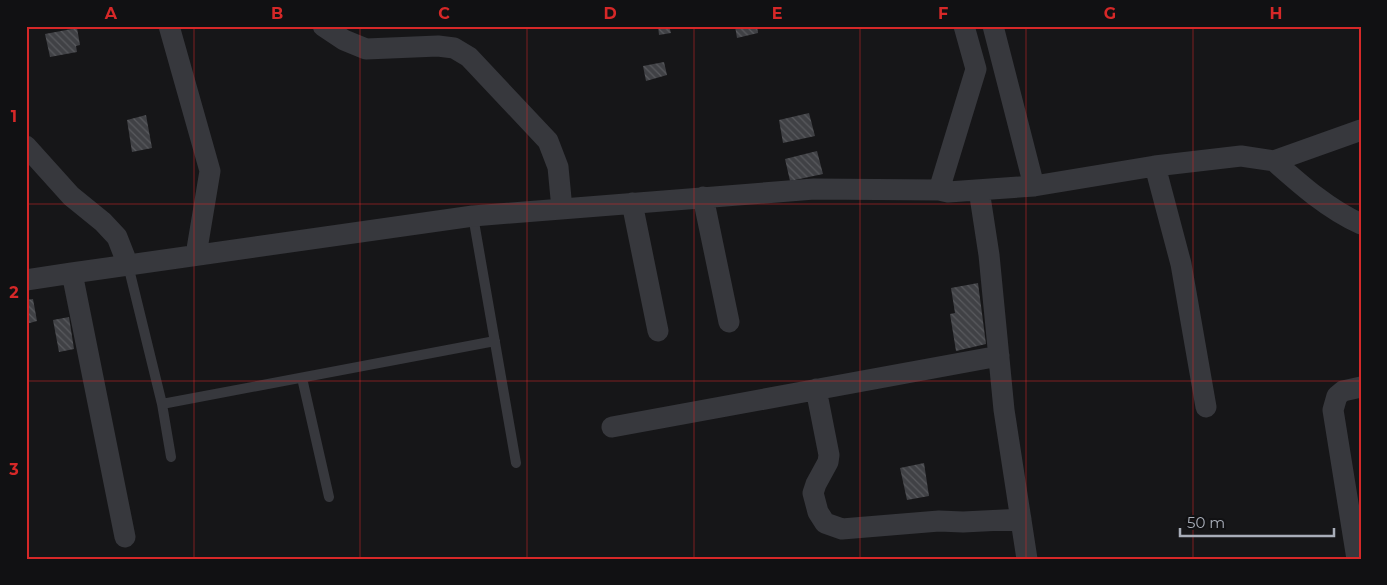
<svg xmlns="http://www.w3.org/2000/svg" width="1387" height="585" font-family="Montserrat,sans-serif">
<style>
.building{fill:url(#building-back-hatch)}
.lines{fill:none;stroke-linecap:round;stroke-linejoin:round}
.lane{stroke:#37383d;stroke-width:10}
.street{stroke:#37383d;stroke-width:21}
.grid{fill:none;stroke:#d62828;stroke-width:1;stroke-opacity:0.55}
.neatline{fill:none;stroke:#d62828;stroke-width:2}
.grid-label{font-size:16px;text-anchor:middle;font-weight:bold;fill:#d62828}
</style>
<defs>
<pattern id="building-back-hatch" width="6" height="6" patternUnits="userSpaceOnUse" patternTransform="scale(1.25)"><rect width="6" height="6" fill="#404145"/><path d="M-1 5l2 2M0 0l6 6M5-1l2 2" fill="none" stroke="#595a5e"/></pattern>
</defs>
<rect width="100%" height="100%" fill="#161618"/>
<!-- building -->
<path class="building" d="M658,26H669L671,33L659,35Z
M735,26H757L758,33L737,38Z
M77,28L80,45L76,46L77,52L50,57L45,34Z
M664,62L667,75L646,81L643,66Z
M809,113L815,136L783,143L779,120Z
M146,115L152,148L132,152L127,120Z
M817,151L823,174L790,181L785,159Z
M978,283L986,344L956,351L950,314L955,313L951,288Z
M33,299L37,321L26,324V300Z
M69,317L74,349L59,352L53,320Z
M924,463L929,496L907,500L900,468Z"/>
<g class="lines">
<!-- lane -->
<path class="lane" d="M473,216L516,463
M128,265L162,404L171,457
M302,378L329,497
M162,404L495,341"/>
<!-- street -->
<path class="street" d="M169,26L210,171L196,255
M323,26L344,40L366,49L438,46L454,48L469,57L548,141L558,167L562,209
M993,26L1034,186
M26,146L71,196L103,222L117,237L128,265
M1274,161C1301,185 1328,209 1361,224
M1155,166L1181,264L1206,407
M939,190L976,69L964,26
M979,190L989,255L1004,410L1027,559
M703,197L729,322
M632,203L658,331
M72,273L125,537
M26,280L72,273L473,216L814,189L939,190L948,192L1034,186L1155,166L1241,156L1274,161L1361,130
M816,389L829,455L828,462L816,484L813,493L818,512L825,523L842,529L939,521L963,522L1021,519
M612,427L999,356
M1357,559L1333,410L1337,396L1343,391L1361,387"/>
</g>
<!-- grid -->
<path class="grid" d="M194,26V559M360,26V559M527,26V559M694,26V559M860,26V559M1026,26V559M1193,26V559M26,204H1361M26,381H1361"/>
<!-- border -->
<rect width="1387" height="585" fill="none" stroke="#111113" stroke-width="55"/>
<!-- scale -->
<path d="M1180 528v8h154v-8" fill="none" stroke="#a8adb8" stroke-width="2.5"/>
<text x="1187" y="528" font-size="15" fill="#a8adb8" stroke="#111113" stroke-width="4" paint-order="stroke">50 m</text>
<rect x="28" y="28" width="1332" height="530" class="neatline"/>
<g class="grid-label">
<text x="111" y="19">A</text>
<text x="277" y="19">B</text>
<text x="444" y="19">C</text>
<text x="610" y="19">D</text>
<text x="777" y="19">E</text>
<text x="943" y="19">F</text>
<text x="1110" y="19">G</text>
<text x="1276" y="19">H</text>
<text x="14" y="122">1</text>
<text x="14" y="298">2</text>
<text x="14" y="475">3</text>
</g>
</svg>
